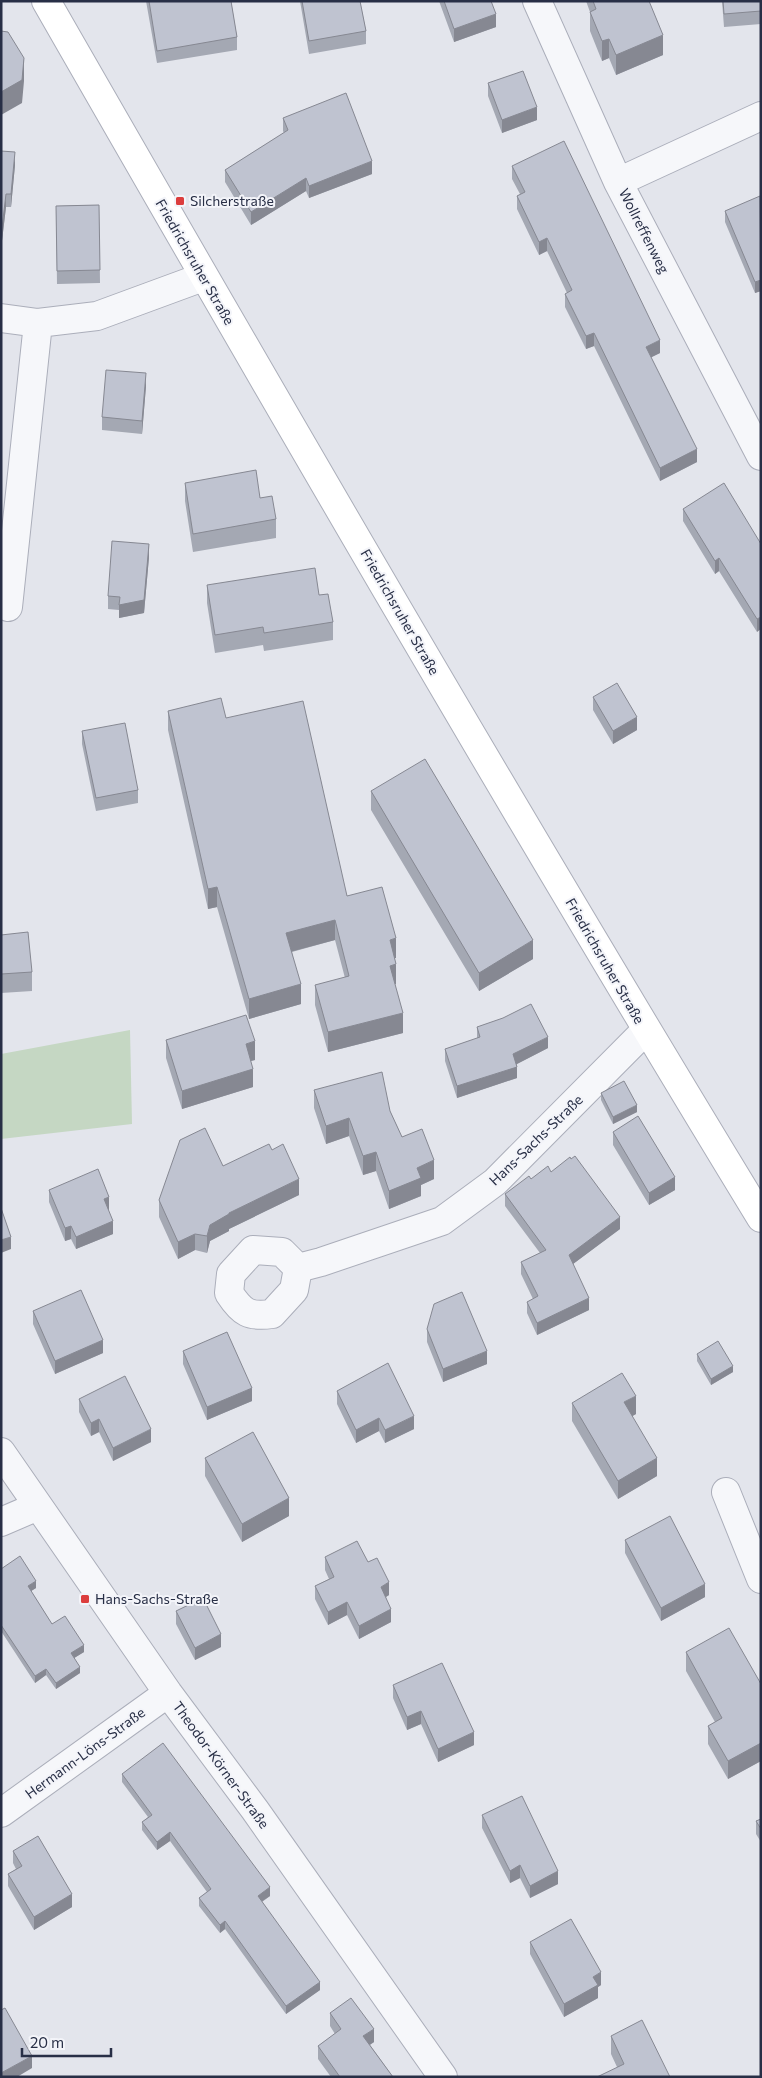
<svg xmlns="http://www.w3.org/2000/svg" width="762" height="2078" font-family="Commissioner,sans-serif">
<style>
.green{fill:#c5d7c3}
.lines{fill:none;stroke-linecap:round;stroke-linejoin:round}
.minor-casing{stroke:#abaeba;stroke-width:30}
.secondary-casing{stroke:#abaeba;stroke-width:30}
.minor{stroke:#f6f7fa;stroke-width:28}
.secondary{stroke:#fff;stroke-width:28}
.wall{fill:#a4a8b3}
.shaded-wall{fill:#868892}
.building{fill:#bfc3d0;stroke:#868892}
.poi-dot{fill:#dc3d3d;stroke:#f3f4f9;stroke-width:2}
.labels{text-anchor:middle;stroke-width:4;stroke-linejoin:round;paint-order:stroke}
.poi-label{font-size:14px;fill:#282f46;stroke:#f3f4f9;text-anchor:start}
.street-label{font-size:14px;fill:#282f46;stroke:#f3f4f9}
</style>
<rect width="100%" height="100%" fill="#e3e5ec"/>
<!-- green -->
<path class="green" d="M130,1030L132,1124L1,1139V1054Z"/>
<g class="lines">
<!-- minor casing -->
<g class="minor-casing">
<path id="minor" d="M537,1L618,182L761,456
M618,182L761,116
M1,318L38,323L97,316L203,277
M8,607L38,323
M298,1268L294,1290L272,1314C249,1317 242,1313 229,1293L231,1274L253,1250L282,1252L298,1268L321,1262L442,1221L495,1182L646,1030
M1,1452L168,1693L255,1810L443,2077
M726,1492L761,1579
M1,1522L38,1506
M1,1813L168,1693"/>
</g>
<!-- secondary casing -->
<g class="secondary-casing">
<path id="secondary" d="M46,1C280,409 516,816 761,1218"/>
</g>
<!-- minor -->
<use href="#minor" class="minor"/>
<!-- secondary -->
<use href="#secondary" class="secondary"/>
</g>
<!-- wall -->
<path class="wall" d="M146,1H231L237,37V50L157,63Z
M300,1H360L366,31V44L309,54Z
M439,1H491L496,27L454,42Z
M586,1H649L663,55L616,75L609,58L602,61L590,31V12Z
M722,1H761V24L724,27Z
M488,83L537,120L502,133L488,96Z
M283,118L372,174L309,198L306,191L251,225L225,182V170L284,133L283,131Z
M1,151L15,165L11,207H6L1,249Z
M512,166L660,353L651,357L697,462L660,481L594,346L586,349L565,307V294L567,293L547,251L539,255L517,209V196L520,194L512,179Z
M761,197V291L755,293L725,222V211Z
M99,205L100,283L57,284L56,206Z
M146,386L142,434L102,430V417Z
M185,483L276,519V538L193,552L185,501Z
M683,509L761,544L757,632L719,571L715,574L683,521Z
M149,557L144,613L119,618V610L108,609V596Z
M207,585L319,595L333,622V640L264,651L263,645L215,653L207,603Z
M593,697L637,730L613,744L593,710Z
M168,711L226,718L347,896L396,958H395L396,984H395L403,1033L328,1052L315,1005V985L345,978L335,940L292,952L301,1004L249,1019L217,907L208,909L168,730Z
M82,731L138,790V803L96,811L82,744Z
M371,791L533,959L479,991L371,810Z
M1,935L32,972V991L1,993Z
M477,1027L548,1048L517,1064V1078L457,1098L445,1061V1049L477,1039Z
M166,1040L255,1060L251,1061L253,1087L182,1109L166,1058Z
M314,1090L390,1111L402,1137L434,1179L421,1185V1196L389,1209L376,1171L363,1175L349,1136L326,1144L314,1108Z
M601,1093L637,1112L613,1124L601,1100Z
M613,1132L675,1190L649,1205L613,1145Z
M223,1166L299,1195L229,1229V1231L210,1241L207,1253L195,1250L178,1259L159,1217V1200Z
M551,1172L620,1229L573,1264L589,1310L537,1335L527,1313V1302L533,1299L521,1274V1262L540,1253L505,1206V1194L531,1179Z
M49,1190L109,1210H108L113,1234L76,1249L71,1239L65,1241L49,1202Z
M33,1311L103,1353L55,1374L33,1324Z
M427,1329L487,1364L443,1382L427,1342Z
M183,1351L252,1401L207,1420L183,1364Z
M697,1354L733,1372L711,1385L697,1361Z
M337,1391L414,1429L385,1443L379,1431L356,1443L337,1404Z
M79,1399L151,1442L113,1461L99,1432L91,1436L79,1412Z
M572,1403L636,1414L632,1416L657,1476L618,1499L572,1421Z
M205,1458L289,1516L242,1542L205,1476Z
M625,1540L705,1597L661,1621L625,1553Z
M325,1557L389,1595L386,1597L391,1622L359,1639L347,1615L328,1625L315,1599V1586L329,1579L325,1570Z
M1,1569L36,1588L31,1591L52,1624L84,1652L74,1658L80,1673L56,1689L46,1675L35,1683L1,1631Z
M176,1611L221,1647L195,1660L176,1624Z
M686,1652L761,1684V1761L728,1779L708,1744V1726L715,1722L686,1671Z
M393,1685L474,1745L438,1762L421,1724L407,1730L393,1698Z
M122,1774L270,1896L262,1902L320,1990L286,2014L225,1929L220,1933L199,1906V1898L207,1892L170,1841L157,1850L142,1830V1822L148,1817L122,1782Z
M482,1815L558,1884L530,1898L520,1878L510,1883L482,1828Z
M761,1819V1842L756,1834V1821Z
M13,1851L72,1907L34,1930L8,1886V1874L16,1869L13,1863Z
M530,1942L601,1985L598,1987V1998L564,2017L530,1954Z
M330,2013L374,2042L370,2045L393,2077H331L318,2059V2046L335,2034L330,2026Z
M611,2036L670,2077L617,2067L611,2054Z"/>
<!-- shaded-wall -->
<path class="shaded-wall" d="M496,14V27L454,42V29Z
M663,35V55L616,75V55Z
M609,39V58L602,61V41Z
M24,58V81L22,103L1,115V92Z
M537,107V120L502,133V120Z
M15,152V165L11,207V194Z
M372,161V174L309,198V186Z
M306,178V191L251,225V212Z
M6,194V207L1,249V236Z
M547,238V251L539,255V242Z
M761,280V291L755,293V282Z
M594,333V346L586,349V336Z
M660,340V353L646,360V347Z
M146,373V386L142,434V421Z
M697,449V462L660,481V468Z
M149,544V557L144,613L119,618V605Z
M719,558V571L715,574V561Z
M761,617V629L757,632V619Z
M637,717V730L613,744V731Z
M217,887V907L208,909V889Z
M335,920V940L286,953V933Z
M396,938V958L390,959V940Z
M533,940V959L479,991V973Z
M396,964V984L390,985V966Z
M301,984V1004L249,1019V999Z
M403,1013V1033L328,1052V1032Z
M548,1037V1048L513,1066V1054Z
M255,1041V1060L246,1062V1044Z
M517,1067V1078L457,1098V1086Z
M253,1069V1087L182,1109V1091Z
M637,1105V1112L613,1124V1117Z
M349,1118V1136L326,1144V1126Z
M376,1152V1171L363,1175V1156Z
M434,1160V1179L421,1185V1196L389,1209V1191L417,1168Z
M675,1177V1190L649,1205V1193Z
M299,1179V1195L229,1229V1231L210,1241L207,1253V1236L210,1225L229,1213Z
M109,1197V1210L104,1212V1199Z
M620,1217V1229L569,1267V1255Z
M113,1221V1234L76,1249V1237Z
M71,1226V1239L65,1241V1228Z
M195,1234V1250L178,1259V1242Z
M11,1237V1249L1,1253V1240Z
M589,1298V1310L537,1335V1323Z
M103,1340V1353L55,1374V1361Z
M487,1351V1364L443,1382V1369Z
M733,1366V1372L711,1385V1379Z
M252,1388V1401L207,1420V1407Z
M636,1396V1414L624,1421V1402Z
M414,1416V1429L385,1443V1430Z
M379,1418V1431L356,1443V1430Z
M99,1419V1432L91,1436V1423Z
M151,1429V1442L113,1461V1448Z
M657,1458V1476L618,1499V1481Z
M289,1498V1516L242,1542V1524Z
M36,1581V1588L28,1593V1586Z
M389,1582V1595L381,1600V1587Z
M705,1584V1597L661,1621V1608Z
M347,1602V1615L328,1625V1612Z
M391,1609V1622L359,1639V1626Z
M221,1634V1647L195,1660V1648Z
M84,1645V1652L71,1660V1653Z
M80,1667V1673L56,1689V1683Z
M46,1669V1675L35,1683V1676Z
M421,1711V1724L407,1730V1717Z
M474,1732V1745L438,1762V1749Z
M761,1743V1761L728,1779V1761Z
M170,1832V1841L157,1850V1842Z
M520,1865V1878L510,1883V1871Z
M558,1871V1884L530,1898V1886Z
M270,1887V1896L258,1904V1896Z
M72,1894V1907L34,1930V1917Z
M225,1921V1929L220,1933V1925Z
M601,1972V1985L598,1987V1998L564,2017V2004L593,1977Z
M320,1982V1990L286,2014V2006Z
M374,2029V2042L363,2049V2036Z
M32,2056V2068L17,2077H1V2073Z"/>
<!-- building -->
<path class="building" d="M149,1H231L237,37L157,51Z
M302,1H360L366,31L309,41Z
M444,1H491L496,14L454,29Z
M593,1H649L663,35L616,55L609,39L602,41L590,12L596,9Z
M723,1H761V11L724,14Z
M1,31L8,32L24,58L22,80L1,92Z
M523,71L537,107L502,120L488,83Z
M346,93L372,161L309,186L306,178L251,212L225,170L288,130L283,118Z
M564,141L660,340L646,347L697,449L660,468L594,333L586,336L565,294L572,290L547,238L539,242L517,196L525,192L512,166Z
M1,151L15,152L11,194H6L1,236Z
M760,196L761,280L755,282L725,211Z
M99,205L100,270L57,271L56,206Z
M106,370L146,373L142,421L102,417Z
M256,470L260,498L272,496L276,519L193,534L185,483Z
M724,483L761,544V617L757,619L719,558L715,561L683,509Z
M112,541L149,544L144,600L119,605L120,597L108,596Z
M315,568L319,595L328,594L333,622L264,633L263,627L215,635L207,585Z
M617,683L637,717L613,731L593,697Z
M221,698L226,718L303,701L347,896L382,887L396,938L390,940L396,964L390,966L403,1013L328,1032L315,985L349,976L335,920L286,933L301,984L249,999L217,887L208,889L168,711Z
M125,723L138,790L96,798L82,731Z
M425,759L533,940L479,973L371,791Z
M28,932L32,972L1,974V935Z
M531,1004L548,1037L513,1054L517,1067L457,1086L445,1049L480,1037L477,1027L503,1018Z
M246,1015L255,1041L246,1044L253,1069L182,1091L166,1040Z
M382,1072L390,1111L402,1137L422,1129L434,1160L417,1168L421,1178L389,1191L376,1152L363,1156L349,1118L326,1126L314,1090Z
M624,1081L637,1105L613,1117L601,1093Z
M638,1116L675,1177L649,1193L613,1132Z
M205,1128L223,1166L269,1144L272,1150L283,1144L299,1179L229,1213V1214L210,1225L207,1236L195,1234L178,1242L159,1200L180,1140Z
M575,1156L620,1217L569,1255L589,1298L537,1323L527,1302L538,1296L521,1262L546,1250L505,1194L529,1176L531,1179L548,1166L551,1172L570,1157L571,1159Z
M98,1169L109,1197L104,1199L113,1221L76,1237L71,1226L65,1228L49,1190Z
M1,1208L11,1237L1,1240Z
M81,1290L103,1340L55,1361L33,1311Z
M462,1292L487,1351L443,1369L427,1329L434,1304Z
M227,1332L252,1388L207,1407L183,1351Z
M718,1341L733,1366L711,1379L697,1354Z
M388,1363L414,1416L385,1430L379,1418L356,1430L337,1391Z
M622,1373L636,1396L624,1402L657,1458L618,1481L572,1403Z
M125,1376L151,1429L113,1448L99,1419L91,1423L79,1399Z
M253,1432L289,1498L242,1524L205,1458Z
M670,1516L705,1584L661,1608L625,1540Z
M357,1541L368,1562L377,1558L389,1582L381,1587L391,1609L359,1626L347,1602L328,1612L315,1586L334,1577L325,1557Z
M20,1556L36,1581L28,1586L52,1624L65,1616L84,1645L71,1653L80,1667L56,1683L46,1669L35,1676L1,1625V1569Z
M203,1598L221,1634L195,1648L176,1611Z
M729,1628L761,1684V1743L728,1761L708,1726L722,1718L686,1652Z
M442,1663L474,1732L438,1749L421,1711L407,1717L393,1685Z
M163,1743L270,1887L258,1896L320,1982L286,2006L225,1921L220,1925L199,1898L211,1889L170,1832L157,1842L142,1822L152,1815L122,1774Z
M522,1796L558,1871L530,1886L520,1865L510,1871L482,1815Z
M761,1819V1829L756,1821Z
M38,1836L72,1894L34,1917L8,1874L22,1866L13,1851Z
M571,1919L601,1972L593,1977L598,1985L564,2004L530,1942Z
M351,1998L374,2029L363,2036L393,2077H340L318,2046L341,2029L330,2013Z
M5,2008L32,2056L1,2073V2010Z
M642,2020L670,2077H597L624,2064L611,2036Z"/>
<!-- markers -->
<g class="poi-dot">
<rect x="175" y="196" width="10" height="10" rx="2.5"/>
<rect x="80" y="1594" width="10" height="10" rx="2.5"/>
</g>
<g class="labels">
<!-- poi labels -->
<g class="poi-label">
<text x="190" y="206">Silcherstraße</text>
<text x="95" y="1604">Hans-Sachs-Straße</text>
</g>
<!-- street labels -->
<g class="street-label">
<text transform="translate(644 231) rotate(63)" y="5">Wollreffenweg</text>
<text transform="translate(195 262) rotate(60)" y="5">Friedrichsruher Straße</text>
<text transform="translate(400 612) rotate(60)" y="5">Friedrichsruher Straße</text>
<text transform="translate(605 961) rotate(60)" y="5">Friedrichsruher Straße</text>
<text transform="translate(536 1140) rotate(-44)" y="5">Hans-Sachs-Straße</text>
<text transform="translate(85 1753) rotate(-36)" y="5">Hermann-Löns-Straße</text>
<text transform="translate(221 1765) rotate(54)" y="5">Theodor-Körner-Straße</text>
</g>
</g>
<!-- border -->
<rect width="762" height="2078" fill="none" stroke="#282f46" stroke-width="5"/>
<!-- scale -->
<path d="M22 2048v8h89v-8" fill="none" stroke="#282f46" stroke-width="2.5"/>
<text x="30" y="2048" font-size="15" fill="#282f46" stroke="#f3f4f9" stroke-width="4" paint-order="stroke">20 m</text>
</svg>
